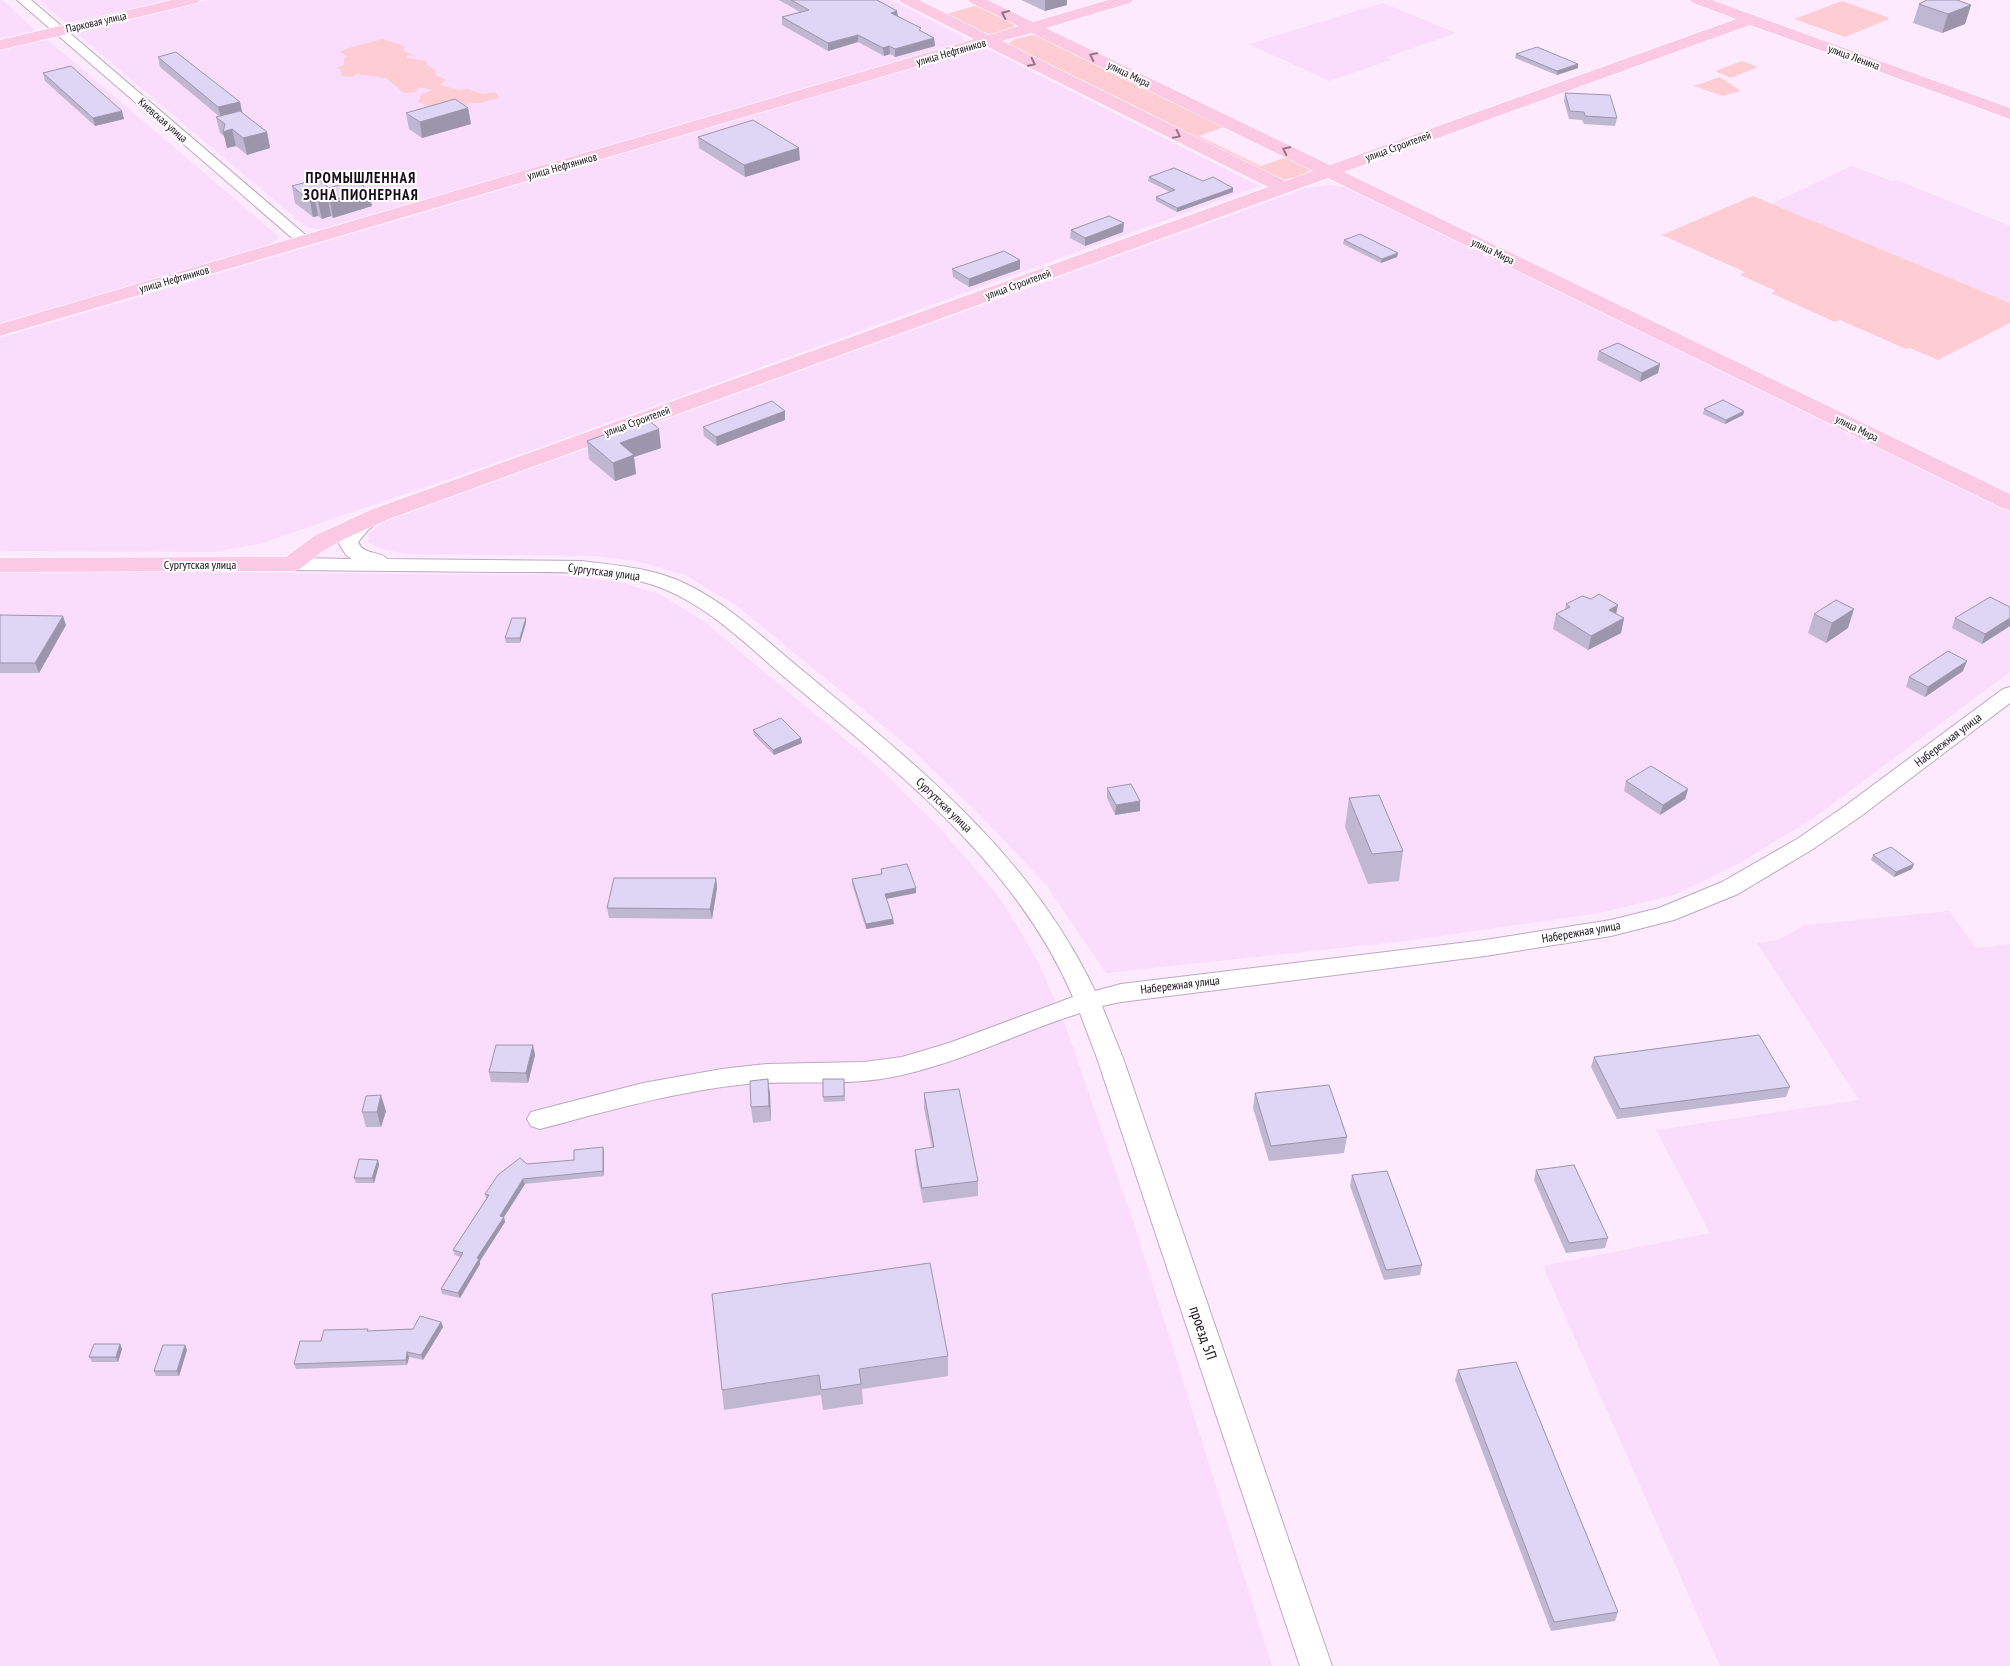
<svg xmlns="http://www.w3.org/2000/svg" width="2010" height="1666" font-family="'PT Sans Narrow',sans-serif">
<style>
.built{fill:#faddfd}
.green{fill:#fecdd3}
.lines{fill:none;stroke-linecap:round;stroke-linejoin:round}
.minor-casing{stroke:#bea8c1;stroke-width:2}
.major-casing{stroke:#fff;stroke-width:1}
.minor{fill:#fff;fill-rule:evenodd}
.major{fill:#fbc9e3;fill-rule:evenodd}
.wall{fill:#c0b7d2}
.shaded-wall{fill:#9c95ab}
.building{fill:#dfd5f4;stroke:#9c95ab}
.oneway{stroke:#947587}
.labels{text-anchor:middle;stroke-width:4;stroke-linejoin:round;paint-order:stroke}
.far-street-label{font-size:11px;fill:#160e17;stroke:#fff}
.street-label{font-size:12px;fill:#160e17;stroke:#fff}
.far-district-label{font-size:15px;font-weight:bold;letter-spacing:1px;fill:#160e17;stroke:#fff}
.near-street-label{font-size:15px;fill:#160e17;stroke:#fff}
</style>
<rect width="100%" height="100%" fill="#fdeaff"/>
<!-- built -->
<path class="built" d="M0,0H2L37,32L0,40Z
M39,0H172L67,24Z
M210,0H891L963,37L965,41L331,228L316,229L306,227L75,32Z
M1383,3L1456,33L1387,57L1391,60L1329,81L1249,44Z
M47,39L277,235L278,239L269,245L0,324V50Z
M982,49L992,51L1259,186L519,455L259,544L213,552L0,551V338L973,50Z
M1851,166L1892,181L1897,180L2010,226V303L1772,204Z
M1329,185L1355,188L2010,510V672L1815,817L1738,864L1674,895L1599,913L1406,941L1106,973L1047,886L976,811L909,747L737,606L685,575L636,561L594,556L407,554L381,549L368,542L369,533L383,522L1306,188Z
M0,571L556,575L615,581L660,594L706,623L875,764L939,827L1000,898L1038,961L1066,1027L1135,1227L1272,1666H0Z
M1949,911L1976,948L2010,944V1666H1720L1543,1266L1710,1233L1656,1130L1859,1100L1757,943L1778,940L1805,925Z"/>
<!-- green -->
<path class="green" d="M1842,1L1887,17L1889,19L1845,37L1794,19Z
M978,5L1014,24V27C992,46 965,25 943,15Z
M1033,35L1040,36L1224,127L1199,136L1261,166L1287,157L1312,169C1305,177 1289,180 1279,179L1007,45L1015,39Z
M383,39L404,46L405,48L402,50L415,56L407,55V58L426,61L427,65L434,69L436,75L446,80L440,85L459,90L468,89L482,94L495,92L499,98L480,103H469L462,109L432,108L418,102L422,94L432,90L419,87L416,92L404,93L386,78L356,74L353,77L342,76L340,69L336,68L344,65V59L347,56L339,52L352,47Z
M1742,61L1758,67L1731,78L1715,71Z
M1720,77L1741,91L1723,96L1694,86Z
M1753,196L2010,303V323L1938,360L1910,348L1906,349L1840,320L1835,322L1771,293L1776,291L1740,275L1745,272L1662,235Z"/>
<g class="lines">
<!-- minor casing -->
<g class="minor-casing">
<path id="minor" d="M17,0H31L309,238L312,241L309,244H299Z
M375,511L382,513L384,517L368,530L358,542C364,556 379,550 387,559L581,561C615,565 652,568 684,583C731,605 768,643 808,675C921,769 1030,855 1095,991L1121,984L1485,940L1611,920L1659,908L1722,882L1797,839L1845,806L2003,689L2010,687V703L1861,816L1813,849L1738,894L1674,920L1611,936L1485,956L1121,1002L1102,1006L1123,1058L1332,1666H1300L1097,1058L1080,1013C1020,1032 964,1061 902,1075C851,1087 799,1080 747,1084C677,1091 608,1111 540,1129L531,1126L527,1119L531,1112L643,1083L722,1069L767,1064L864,1062L902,1057L949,1043L1073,997C1016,864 898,772 789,681C745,644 701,597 643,582C596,570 547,572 499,572C430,571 361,571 292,570L285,568L282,564L285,560L292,558L352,559L346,555L338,542C348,528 359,515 375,511Z"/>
</g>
<!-- major casing -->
<g class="major-casing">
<path id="major" d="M172,0H200L197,3L0,50V40Z
M899,0H919L989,35L1018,26L971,3L968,0H988L1033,22L1108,0H1133L1130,3L1046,28L1330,165L1736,19L1693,3L1690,0H1712L2010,108V119L1750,25L1344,172L2010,494V510L2002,508L1328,178L389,519L342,540L320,553L300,569L292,571L0,572V558L286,557L314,536L373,509L1268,187L986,46L0,336V324L974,39L902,3ZM1031,33L1313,171L1285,181L1002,41Z"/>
</g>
<!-- minor -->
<use href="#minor" class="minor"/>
<!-- major -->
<use href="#major" class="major"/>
</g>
<!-- wall -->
<path class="wall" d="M779,0H877L897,11L898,16L921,31L934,38L935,46L895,57L890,54L884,56L858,42L828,51L782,25V17L800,12Z
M1021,0H1067V5L1045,11Z
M1919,4L1971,5L1965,24L1942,33L1913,23Z
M1516,54L1578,64V68L1557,75L1515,58Z
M158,57L240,102L242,112H241L267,132L270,148L247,155L236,146L227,148L225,137L220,133L216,117H220L160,67Z
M43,73L124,119L95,126L45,81Z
M1565,93L1617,118L1615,126L1584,124L1582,120L1569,119L1564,101Z
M468,108L471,124L422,138L409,129L406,113Z
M698,137L800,160L745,177L699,148Z
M1149,177L1203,181L1233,192L1177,212L1156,201V197L1170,192L1148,181Z
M292,186L368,190L372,206L333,218L331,216L322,219L318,216L313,217L295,203Z
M1071,230L1123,232L1085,246L1070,238Z
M1344,240L1398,253L1397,257L1381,263L1343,244Z
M952,269H1020L969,287L953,277Z
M1599,351L1660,364L1658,373L1640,382L1597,360Z
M1704,409L1744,411L1743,415L1725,424L1703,414Z
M785,411V420L717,446L704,436L703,427Z
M587,441L661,448L634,457L636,474L615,481L589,459Z
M1566,604L1616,614L1624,618L1621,633L1588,650L1553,629L1556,614L1565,610Z
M2010,607V626L1982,644L1952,628L1955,618Z
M1814,614L1848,628L1826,643L1808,633Z
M0,615L66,625L39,673H0Z
M526,623L520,643H506L505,638Z
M1963,671L1925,697L1906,687L1909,677Z
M753,730L801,738L802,743L774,755L754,735Z
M1626,781L1688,789L1685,799L1660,815L1624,791Z
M1107,788L1140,801V811L1115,815L1107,798Z
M1349,798L1403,851L1399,881L1368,884L1345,827Z
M1873,855L1912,869L1894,877L1871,860Z
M881,869L916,893L886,899L894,924L866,929L852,884V879L881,874Z
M716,878L717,888L712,919L609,918L607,908Z
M533,1045L535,1055L528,1083L491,1082L489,1072Z
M1594,1057L1790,1087L1786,1097L1617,1119L1591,1067Z
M844,1079L845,1101L824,1102L823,1097Z
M924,1093L978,1181V1196L923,1203L916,1165L915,1150L932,1148L924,1108Z
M1255,1093L1347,1137L1344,1153L1269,1161L1253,1108Z
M770,1094L771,1121L753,1123L751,1107Z
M386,1111L381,1127H366L362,1112Z
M604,1152V1176L525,1184L504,1217L505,1222L480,1261V1264L460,1298L442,1294L441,1289L461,1257L455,1255L453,1250L486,1199L485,1194L574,1160Z
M378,1160L379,1165L374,1183H356L354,1178Z
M1536,1170L1608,1238L1605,1248L1566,1253L1534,1180Z
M1352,1175L1422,1265L1420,1275L1384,1280L1350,1186Z
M441,1322L443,1327L423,1360L409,1357L407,1365L296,1369L294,1364L321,1341L368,1331L413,1329Z
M120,1344L122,1349L118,1362H92L89,1357Z
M185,1345L187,1350L179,1376H156L154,1371Z
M948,1356V1376L862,1389L863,1404L823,1410L821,1395L724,1410L722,1390Z
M1458,1370L1618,1612L1615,1621L1551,1631L1455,1380Z"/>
<!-- shaded-wall -->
<path class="shaded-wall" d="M1045,0H1067V5L1045,11Z
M1971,5L1965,24L1942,33L1948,14Z
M897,11L898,18L891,13Z
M858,35V42L828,51V43Z
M934,38L935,46L895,57V49Z
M889,46L890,54L884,56L883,48Z
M1578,64V68L1557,75V71Z
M240,102L242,112L221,118L218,107Z
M468,108L471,124L422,138L420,122Z
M122,111L124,119L95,126L93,118Z
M232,129L236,146L227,148L223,132Z
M267,132L270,148L247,155L243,138Z
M799,148L800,160L745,177L744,165Z
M1233,188V192L1177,212V208Z
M368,190L372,206L333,218L330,201Z
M315,199L318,216L313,217L310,201Z
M328,199L331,216L322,219L318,202Z
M1124,223L1123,232L1085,246V238Z
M1398,253L1397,257L1381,263L1382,259Z
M1020,260V269L969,287V279Z
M1660,364L1658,373L1640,382L1642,373Z
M785,411V420L717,446L716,437Z
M1744,411L1743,415L1725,424L1726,420Z
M659,429L661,448L634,457L636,474L615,481L613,463L620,443Z
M1618,605L1615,620L1609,610Z
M1854,609L1848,628L1826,643L1832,623Z
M63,616L66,625L39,673L35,663Z
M526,618V623L520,643V638Z
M1624,618L1621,633L1588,650L1591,636Z
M2010,618V626L1982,644L1985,634Z
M1967,661L1963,671L1925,697L1928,687Z
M801,738L802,743L774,755L773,750Z
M1688,789L1685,799L1660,815L1663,805Z
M1140,801V811L1115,815L1116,805Z
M1914,864L1912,869L1894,877L1896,872Z
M716,878L717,888L712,919L710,909Z
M916,888V893L885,899V894Z
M893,919L894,924L866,929V924Z
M533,1045L535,1055L528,1083L526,1073Z
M768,1079L770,1094L771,1121L769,1106Z
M381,1095L386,1111L381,1127L377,1112Z
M603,1147L604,1152V1176L603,1171Z
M378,1160L379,1165L374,1183L372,1178Z
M523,1179L525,1184L504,1217L505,1222L480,1261V1264L460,1298L458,1293L477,1258L500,1216Z
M441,1322L443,1327L423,1360L421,1355Z
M120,1344L122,1349L118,1362L116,1357Z
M185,1345L187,1350L179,1376L177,1371Z
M407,1352L409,1357L407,1365L406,1360Z"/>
<!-- building -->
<path class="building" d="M791,0H877L897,11L891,13L921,28L919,30L934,38L895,49L889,46L883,48L858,35L828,43L782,17L809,10Z
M1927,0H1957L1971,5L1948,14L1919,4Z
M1537,47L1578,64L1557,71L1516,54Z
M176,52L240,102L218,107L158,57Z
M71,66L122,111L93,118L43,73Z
M1565,93L1610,95L1617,118L1585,116L1584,112L1570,111Z
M455,99L468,108L420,122L406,113Z
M240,111L267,132L243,138L232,129L223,132L225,124L216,117Z
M753,120L799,148L744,165L698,137Z
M1174,168L1203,181L1213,177L1233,188L1177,208L1156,197L1175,190L1149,177Z
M318,179L329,188L356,180L368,190L330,201L328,199L318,202L315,199L310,201L292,186Z
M1109,216L1124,223L1085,238L1071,230Z
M1360,234L1398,253L1382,259L1344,240Z
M1004,251L1020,260L969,279L952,269Z
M1618,343L1660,364L1642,373L1599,351Z
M1723,400L1744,411L1726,420L1704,409Z
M772,401L785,411L716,437L703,427Z
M647,419L659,429L620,443L634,455L613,463L587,441Z
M1599,594L1618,605L1609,610L1624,618L1591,636L1556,614L1570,607L1566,604L1582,596L1591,599Z
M1990,597L2010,607V618L1985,634L1955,618Z
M1836,600L1854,609L1832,623L1814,614Z
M0,615L63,616L35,663H0Z
M512,618H526L520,638H505Z
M1948,651L1967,661L1928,687L1909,677Z
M781,718L801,738L773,750L753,730Z
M1651,766L1688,789L1663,805L1626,781Z
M1131,784L1140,801L1116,805L1107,788Z
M1379,795L1403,851L1372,854L1349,798Z
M1891,847L1914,864L1896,872L1873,855Z
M907,864L916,888L885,894L893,919L866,924L852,879L882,874L881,869Z
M614,878H716L710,909L607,908Z
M1759,1035L1790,1087L1620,1109L1594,1057Z
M496,1045H533L526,1073L489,1072Z
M768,1079L769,1106L751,1107L750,1081Z
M823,1079H844V1096L823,1097Z
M1329,1085L1347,1137L1271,1146L1255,1093Z
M959,1089L978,1181L922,1188L915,1150L934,1147L924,1093Z
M381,1095L377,1112H362L366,1096Z
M603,1147V1171L523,1179L500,1216L504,1217L477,1258L479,1259L458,1293L441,1289L463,1253L453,1250L489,1195L485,1194L498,1175L520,1158L527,1164L574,1160V1150Z
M359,1159L378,1160L372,1178H354Z
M1574,1165L1608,1238L1569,1243L1536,1170Z
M1387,1171L1422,1265L1386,1270L1352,1175Z
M930,1263L948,1356L859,1369L861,1384L821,1390L819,1375L722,1390L712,1294Z
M420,1316L441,1322L421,1355L407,1352L406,1360L294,1364L300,1341H321L324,1330L368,1329L367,1331L413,1329Z
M94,1344H120L116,1357H89Z
M163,1345H185L177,1371H154Z
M1516,1362L1618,1612L1554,1622L1458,1370Z"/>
<!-- one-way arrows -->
<defs><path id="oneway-chevron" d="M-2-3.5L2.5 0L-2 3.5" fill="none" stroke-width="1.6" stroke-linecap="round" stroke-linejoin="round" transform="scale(1.25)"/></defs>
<g class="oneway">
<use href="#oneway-chevron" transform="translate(1005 14) rotate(-155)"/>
<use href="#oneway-chevron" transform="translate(1093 56) rotate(-154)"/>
<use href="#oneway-chevron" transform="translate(1032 63) rotate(26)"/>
<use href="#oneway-chevron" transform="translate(1177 135) rotate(26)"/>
<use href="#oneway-chevron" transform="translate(1286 150) rotate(-154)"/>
</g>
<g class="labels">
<!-- far-street labels -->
<g class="far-street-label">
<text transform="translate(96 22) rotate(-13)" y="4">Парковая улица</text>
<text transform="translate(951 52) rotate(-16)" y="4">улица Нефтяников</text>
<text transform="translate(1854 57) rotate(20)" y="4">улица Ленина</text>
<text transform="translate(1129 74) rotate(26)" y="4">улица Мира</text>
<text transform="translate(163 120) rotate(41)" y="4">Киевская улица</text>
<text transform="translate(1398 146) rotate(-20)" y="4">улица Строителей</text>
<text transform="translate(562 166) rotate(-16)" y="4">улица Нефтяников</text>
<text transform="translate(1493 251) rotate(26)" y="4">улица Мира</text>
<text transform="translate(174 279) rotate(-16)" y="4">улица Нефтяников</text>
<text transform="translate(1018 284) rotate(-20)" y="4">улица Строителей</text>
<text transform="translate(637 421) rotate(-20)" y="4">улица Строителей</text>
<text transform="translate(1857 428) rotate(26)" y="4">улица Мира</text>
</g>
<!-- street labels -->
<g class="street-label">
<text x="200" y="569">Сургутская улица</text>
<text transform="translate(604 572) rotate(7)" y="4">Сургутская улица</text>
<text transform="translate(1948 740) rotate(-37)" y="4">Набережная улица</text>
<text transform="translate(944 805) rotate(44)" y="4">Сургутская улица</text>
<text transform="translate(1581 932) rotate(-10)" y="4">Набережная улица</text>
<text transform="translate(1180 985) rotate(-7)" y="4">Набережная улица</text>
</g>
<!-- far-district labels -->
<g class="far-district-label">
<text x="361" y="183">ПРОМЫШЛЕННАЯ<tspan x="361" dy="17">ЗОНА ПИОНЕРНАЯ</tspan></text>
</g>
<!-- near-street labels -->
<g class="near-street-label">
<text transform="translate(1203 1333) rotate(71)" y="5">проезд 5П</text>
</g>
</g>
</svg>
